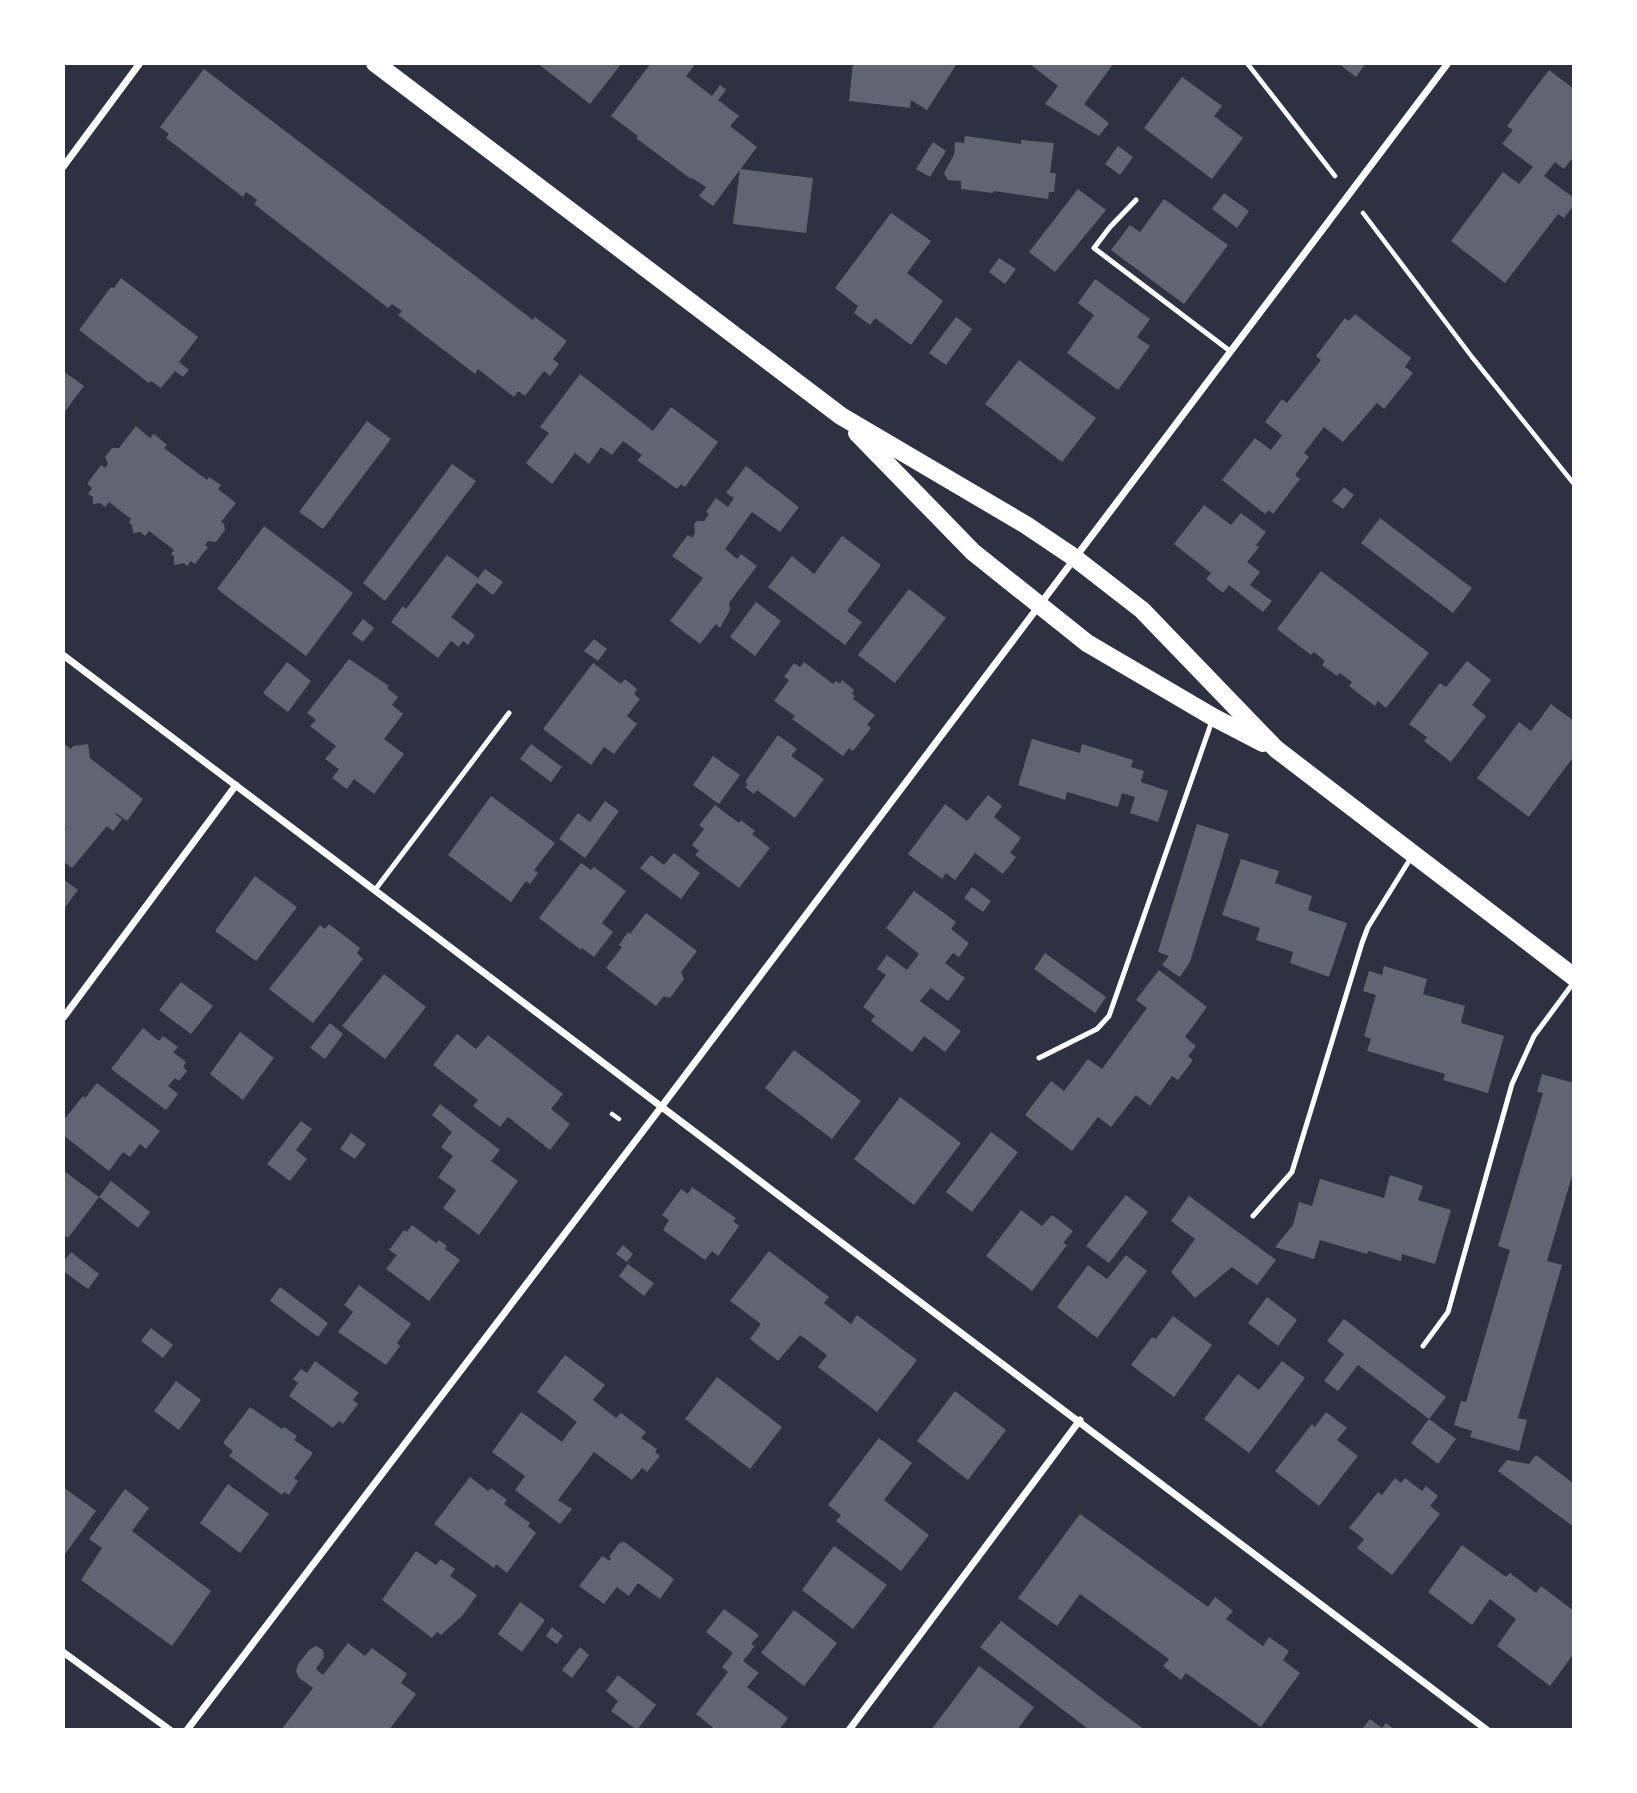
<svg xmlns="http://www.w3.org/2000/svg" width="1637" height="1793" font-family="Overpass,sans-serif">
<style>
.building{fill:#626471}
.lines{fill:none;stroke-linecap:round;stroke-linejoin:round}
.path{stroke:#fff;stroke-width:4.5}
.service{stroke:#fff;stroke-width:5}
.minor{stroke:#fff;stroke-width:7}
.primary{stroke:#fff;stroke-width:18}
</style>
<rect width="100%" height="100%" fill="#2d3142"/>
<!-- building -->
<path class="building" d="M537,63H622L590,104Z
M651,63H696L686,76L712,96L720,85L726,90L718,100L739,116L730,126L757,147L713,206L699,196L706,187L692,178L691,179L636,138L638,136L611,116Z
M853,63H952L956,65L927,110L911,100L910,108L849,101Z
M1032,63H1114L1084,104L1109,123L1099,136L1045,104L1058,86L1031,65Z
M1338,63H1366L1356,77Z
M204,69L533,320L535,317L567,341L553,359L559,364L550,376L544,371L525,396L518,391L514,397L478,369L475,374L398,315L402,311L392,304L388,308L254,204L257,200L246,192L243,197L166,138L169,134L160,127Z
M1549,70L1574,89V156L1564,169L1555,162L1544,176L1574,198V205L1564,218L1558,214L1505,283L1451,241L1503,172L1519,184L1533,167L1502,144L1513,130L1507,126Z
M1182,77L1222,106L1214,116L1243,138L1212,179L1144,128Z
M965,136L1021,144V140L1054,143L1050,173H1056L1054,192H1049L1048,199L994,191L993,193L961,189V181L948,180L944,173L954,155L955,142L964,143Z
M933,142L946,151L930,177L916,169Z
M1118,146L1133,157L1120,175L1105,164Z
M740,169L813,178L806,233L733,224Z
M1078,189L1106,210L1055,272L1029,252Z
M1224,193L1249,211L1237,228L1212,209Z
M1164,199L1228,245L1184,304L1111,250L1130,225L1140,232Z
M891,213L931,241L907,273L943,301L911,345L875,318L870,325L854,313L858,306L835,288Z
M999,258L1016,269L1005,284L989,272Z
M121,278L198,337L179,362L189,370L183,377L175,371L161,388L151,381L149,383L79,330L111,287L114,288Z
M1095,279L1150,319L1137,337L1150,346L1118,390L1067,353L1094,315L1078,303Z
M1355,314L1411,358L1405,367L1413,373L1384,409L1377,403L1343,442L1324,427L1304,453L1309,457L1295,475L1300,479L1273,514L1269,510L1265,514L1222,480L1255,438L1271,450L1282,435L1265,422L1282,399L1287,403L1321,360L1316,356L1345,318L1349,321Z
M956,317L972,329L946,365L929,353Z
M1019,360L1096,418L1062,462L985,404Z
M63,371L84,386L63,414Z
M580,374L653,431L671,407L718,442L685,487L681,484L677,489L637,460L642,455L623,441L612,455L601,447L589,464L575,453L552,484L526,463L549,433L540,427Z
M367,421L391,439L323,529L299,512Z
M136,426L150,438L154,434L167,445L164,448L207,480L209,477L221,485L218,489L236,503L221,522L224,524L225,530L216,542L208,541L205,545L208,547L195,564L191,561L187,566L184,563L174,565V556L171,554L174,550L149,531L145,536L141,532L133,533L132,525L129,523L131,519L109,502L105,507L100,503L93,504V497L88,494L92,488L87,484L101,465L105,468L108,464L105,457L112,448H119Z
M452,464L476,481L385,601L363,583Z
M746,466L799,507L780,532L752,512L725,549L737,559L741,554L757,566L729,603L730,610L720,628L716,624L700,644L670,621L703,578L672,556L688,535L692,538L695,533L694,524L697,521H704L709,514L706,512L716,498L728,507L734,498L726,493Z
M1344,487L1354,495L1343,509L1332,501Z
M1204,505L1231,525L1241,513L1266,532L1256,545L1259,547L1247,562L1260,572L1250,585L1272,601L1263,612L1229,585L1223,593L1206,579L1211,573L1174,544Z
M1380,518L1472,588L1453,613L1361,543Z
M264,526L353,593L306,656L217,589Z
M842,536L881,565L847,611L862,622L845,645L768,587L792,556L814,574Z
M447,555L478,578L485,569L503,582L493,595L477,583L451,617L475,635L468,645L463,641L459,647L451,641L438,658L391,622L403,606L406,609Z
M1321,571L1429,653L1386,708L1378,701L1375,706L1349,686L1352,682L1340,673L1337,676L1322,665L1325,661L1314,652L1311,655L1277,629Z
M909,589L946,618L895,683L858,655Z
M756,602L781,621L755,656L730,637Z
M363,619L374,628L363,642L352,634Z
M594,639L607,649L598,661L584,651Z
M349,659L389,686L387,688L398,697L392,705L403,714L384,739L404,754L374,794L354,779L347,789L332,778L339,769L325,759L336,746L310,726L316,720L307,713Z
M1467,661L1491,680L1472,705L1486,716L1451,762L1424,741L1427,737L1409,724L1440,683L1446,687Z
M287,662L311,681L288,712L263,693Z
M804,662L833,684L836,681L840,684L842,680L854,690L852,693L855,696L853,699L875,715L867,725L871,728L853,751L849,748L843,756L792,719L795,716L774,701L789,680L784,677L794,663L800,667Z
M593,663L621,684L625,679L637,689L634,694L640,699L627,716L637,724L614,754L604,747L591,765L543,729Z
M1551,704L1574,721V756L1529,817L1477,778L1519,722L1531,731Z
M778,735L797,749L791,756L824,779L795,818L757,790L754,794L745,787L748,784L745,782Z
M1032,739L1080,753L1082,744L1133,760L1131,767L1144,771L1141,782L1168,791L1158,822L1130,813L1135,797L1122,793L1118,807L1067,792L1065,800L1018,785Z
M63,743L71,749L73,746L88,744L90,758L143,799L127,821L116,813L115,814L122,819L113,831L107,826L72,868L63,861V833L66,829L63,826Z
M531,744L562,767L551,782L520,759Z
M713,756L740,775L719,804L693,785Z
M988,795L1002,806L994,817L1021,838L1010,853L1016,857L1003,874L975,853L955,880L946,873L942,879L908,854L945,804L967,821Z
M491,796L555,843L534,870L538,873L530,884L526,881L511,902L448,855Z
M605,801L619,811L585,858L559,839L578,813L590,822Z
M715,805L739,823L741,820L755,831L752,834L770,848L739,888L695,855L699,851L692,845L704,829L699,825Z
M1197,824L1229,834L1190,962L1180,977L1162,965L1169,956L1158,952Z
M674,853L700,873L681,899L640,868L651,855L664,865Z
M1241,859L1279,871L1275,883L1312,896L1308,910L1347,923L1329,977L1290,963L1293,952L1256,940L1260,928L1222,915Z
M581,863L591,870L594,867L626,891L602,923L613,932L594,957L582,948L581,950L539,918Z
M255,876L297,907L256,961L215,931Z
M63,879L78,890L63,910Z
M972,887L991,901L983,912L964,898Z
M914,891L956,922L951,929L969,943L959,957L953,953L945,963L965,978L948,1001L931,988L920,1001L961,1031L945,1052L924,1036L912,1052L871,1021L875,1016L863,1007L886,975L877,969L887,955L907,970L919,954L886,928Z
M646,913L697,951L681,972L684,979L670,998L664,996L656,1006L606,968L622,947L619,945L628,932L630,934Z
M329,924L360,948L357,953L363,959L313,1023L269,989L320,925L325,929Z
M1045,953L1106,997L1095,1013L1034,969Z
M1384,966L1427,979L1423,994L1465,1006L1461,1023L1504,1036L1488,1093L1443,1080L1445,1074L1367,1051L1371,1039L1364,1036L1376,995L1363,991L1369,971L1382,975Z
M1159,970L1207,1007L1185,1037L1196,1046L1188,1056L1193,1060L1178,1080L1172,1076L1150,1106L1136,1095L1111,1127L1098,1117L1072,1151L1025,1115L1051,1081L1064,1091L1088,1059L1102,1069L1147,1008L1136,1000Z
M384,974L426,1007L385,1059L342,1026Z
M181,982L213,1006L191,1034L159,1010Z
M330,1023L343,1034L325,1059L310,1048Z
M143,1028L159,1041L163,1036L178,1047L173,1052L186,1062L183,1067L187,1071L179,1081L175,1078L168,1086L178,1094L166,1110L111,1069Z
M240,1032L274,1058L243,1100L210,1074Z
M457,1034L476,1049L488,1035L563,1094L551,1109L570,1124L550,1150L508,1117L500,1127L473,1106L478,1100L433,1065Z
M794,1050L861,1101L832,1139L765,1088Z
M1542,1074L1574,1083V1169L1547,1261L1562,1265L1518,1418L1527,1420L1519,1451L1470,1437L1472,1431L1454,1425L1461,1401L1466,1402L1510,1250L1498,1246L1543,1093L1537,1092Z
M97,1083L160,1131L146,1149L140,1144L130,1157L123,1152L109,1171L63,1135V1121L83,1096L85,1098Z
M900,1097L961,1143L914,1205L854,1159Z
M440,1104L500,1150L491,1161L518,1181L479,1235L443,1208L456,1190L438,1177L453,1156L441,1147L452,1132L432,1115Z
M301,1121L312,1129L296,1150L307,1159L290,1181L267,1164Z
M991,1132L1018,1152L972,1212L946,1192Z
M351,1133L366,1144L355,1159L340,1149Z
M63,1170L99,1197L68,1238L63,1234Z
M1390,1175L1423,1186L1418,1200L1451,1210L1435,1264L1402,1254L1401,1261L1368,1251L1367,1254L1320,1240L1314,1259L1275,1247L1293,1225L1299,1202L1312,1206L1320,1179L1384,1198Z
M111,1181L150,1212L138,1228L99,1197Z
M692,1187L736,1218L733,1221L739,1226L718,1256L712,1251L705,1260L663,1230L669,1220L662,1215L681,1189L688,1194Z
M1126,1195L1148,1212L1109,1263L1086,1246Z
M1189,1196L1276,1260L1257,1285L1232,1267L1195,1298L1171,1272L1195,1239L1171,1221Z
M1021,1210L1042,1226L1052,1215L1073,1231L1063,1243L1067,1245L1032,1291L986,1256Z
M412,1225L436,1243L439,1240L447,1246L445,1249L460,1260L429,1301L386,1269L397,1255L389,1250L404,1230L407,1232Z
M623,1245L633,1254L627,1262L616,1254Z
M769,1251L829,1297L824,1303L851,1324L857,1315L917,1360L877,1412L818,1367L827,1355L800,1335L778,1361L750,1339L761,1324L730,1301Z
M71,1252L99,1274L88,1289L63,1271V1262Z
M1126,1255L1147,1271L1097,1338L1057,1307L1088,1265L1107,1279Z
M628,1264L654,1283L644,1296L619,1276Z
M359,1285L411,1324L397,1343L400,1346L386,1365L338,1332L353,1312L344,1305Z
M280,1287L328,1323L318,1337L270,1301Z
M1267,1297L1297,1320L1278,1346L1248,1323Z
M1173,1316L1212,1345L1174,1397L1131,1365L1152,1337L1156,1339Z
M1344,1319L1446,1397L1429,1419L1358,1365L1338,1391L1324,1381L1344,1354L1327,1341Z
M151,1328L173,1345L163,1358L141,1341Z
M565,1355L605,1385L593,1400L616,1418L621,1413L646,1432L641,1438L657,1449L655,1452L660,1456L647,1472L642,1468L632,1480L594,1452L558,1500L572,1509L560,1524L515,1490L525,1476L492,1452L521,1412L562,1442L569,1432L577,1422L537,1392Z
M315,1361L359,1393L353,1400L358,1404L343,1424L339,1421L333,1428L289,1396L298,1383L293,1379L301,1369L307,1373Z
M1282,1361L1305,1378L1249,1453L1204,1419L1238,1374L1259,1390Z
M717,1377L782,1427L750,1469L685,1419Z
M176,1381L201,1400L179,1430L154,1411Z
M955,1391L1006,1430L968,1480L917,1441Z
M250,1407L282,1429L284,1427L297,1436L294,1440L313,1453L294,1478L298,1481L289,1495L284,1492L282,1495L229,1456L233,1451L223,1443Z
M1326,1412L1347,1428L1337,1440L1358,1456L1319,1506L1275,1471L1312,1424L1315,1427Z
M1429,1419L1456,1439L1438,1464L1411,1443Z
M879,1438L912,1463L884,1500L929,1535L901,1571L836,1521L841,1515L828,1505Z
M1536,1455L1574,1484V1527L1498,1471L1507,1460L1529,1464Z
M470,1477L488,1491L491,1488L507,1500L504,1504L530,1523L528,1526L536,1533L507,1573L496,1564L494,1568L434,1524Z
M1395,1478L1401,1483L1405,1478L1422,1491L1426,1486L1438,1496L1430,1506L1440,1514L1392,1575L1357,1548L1364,1539L1349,1528L1378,1492L1382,1495Z
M228,1484L269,1514L240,1553L200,1523Z
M63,1487L96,1511L63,1557Z
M125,1489L149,1508L132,1531L211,1591L172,1646L81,1580L102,1548L89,1539Z
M1080,1514L1208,1607L1215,1597L1233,1611L1226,1619L1263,1646L1269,1637L1289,1651L1283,1660L1300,1673L1261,1727L1186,1673L1181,1680L1163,1666L1169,1659L1080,1594L1057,1626L1018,1598Z
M623,1541L674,1579L660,1599L638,1583L629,1596L617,1587L604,1604L579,1586L602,1556L610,1561L611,1558L609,1557L620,1542L622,1544Z
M1462,1545L1506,1577L1510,1573L1536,1593L1541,1586L1574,1611V1653L1550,1686L1497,1646L1516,1619L1504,1610L1490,1599L1472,1625L1428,1592Z
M834,1546L887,1585L853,1629L802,1590Z
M416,1551L436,1565L441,1559L455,1569L450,1576L477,1595L462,1616L441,1635L437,1632L432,1638L382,1600Z
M520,1602L545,1620L522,1652L498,1634Z
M724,1609L759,1635L751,1644L755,1646L743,1661L759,1673L747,1687L788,1718L779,1730H716L696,1714L728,1672L722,1667L733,1653L706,1632Z
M794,1610L837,1643L804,1686L761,1653Z
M1001,1621L1103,1699L1145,1730H1090L1083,1725L980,1647Z
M552,1627L563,1636L557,1644L546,1636Z
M348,1643L365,1656L372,1648L407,1674L401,1683L416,1694L389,1730H281L313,1688L299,1678L296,1671L298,1664L309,1650L316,1646L323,1650L324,1657L316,1669L323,1675Z
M580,1647L589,1655L572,1678L562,1670Z
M979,1666L1034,1707L1017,1730H931Z
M618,1675L656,1705L637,1730L611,1711L618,1701L606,1691Z
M1370,1719L1382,1728L1386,1723L1395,1730H1361Z"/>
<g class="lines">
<!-- path -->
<path class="path" d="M1247,63L1335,176
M1363,213L1472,357L1574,484
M612,1114L619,1119"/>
<!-- service -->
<path class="service" d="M1136,200L1110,227L1094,248L1230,351
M375,890L509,713
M1039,1058L1097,1029L1109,1016L1212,721
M1253,1216L1292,1172L1362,943L1368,927L1412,856
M1423,1346L1448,1312L1512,1084L1534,1036L1574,982"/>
<!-- minor -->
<path class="minor" d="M63,167L140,63
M63,655L1487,1730
M63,1018L236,785
M63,1652L170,1730
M187,1730L662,1106L1448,63
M849,1730L1080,1420"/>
<!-- primary -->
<path class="primary" d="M375,63L841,416L1026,525L1075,558L1142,610L1276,749L1574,977
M857,433L973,552L1087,643L1213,717L1263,743"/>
</g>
<!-- border -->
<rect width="1637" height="1793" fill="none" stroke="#ffffff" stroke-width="130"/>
</svg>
